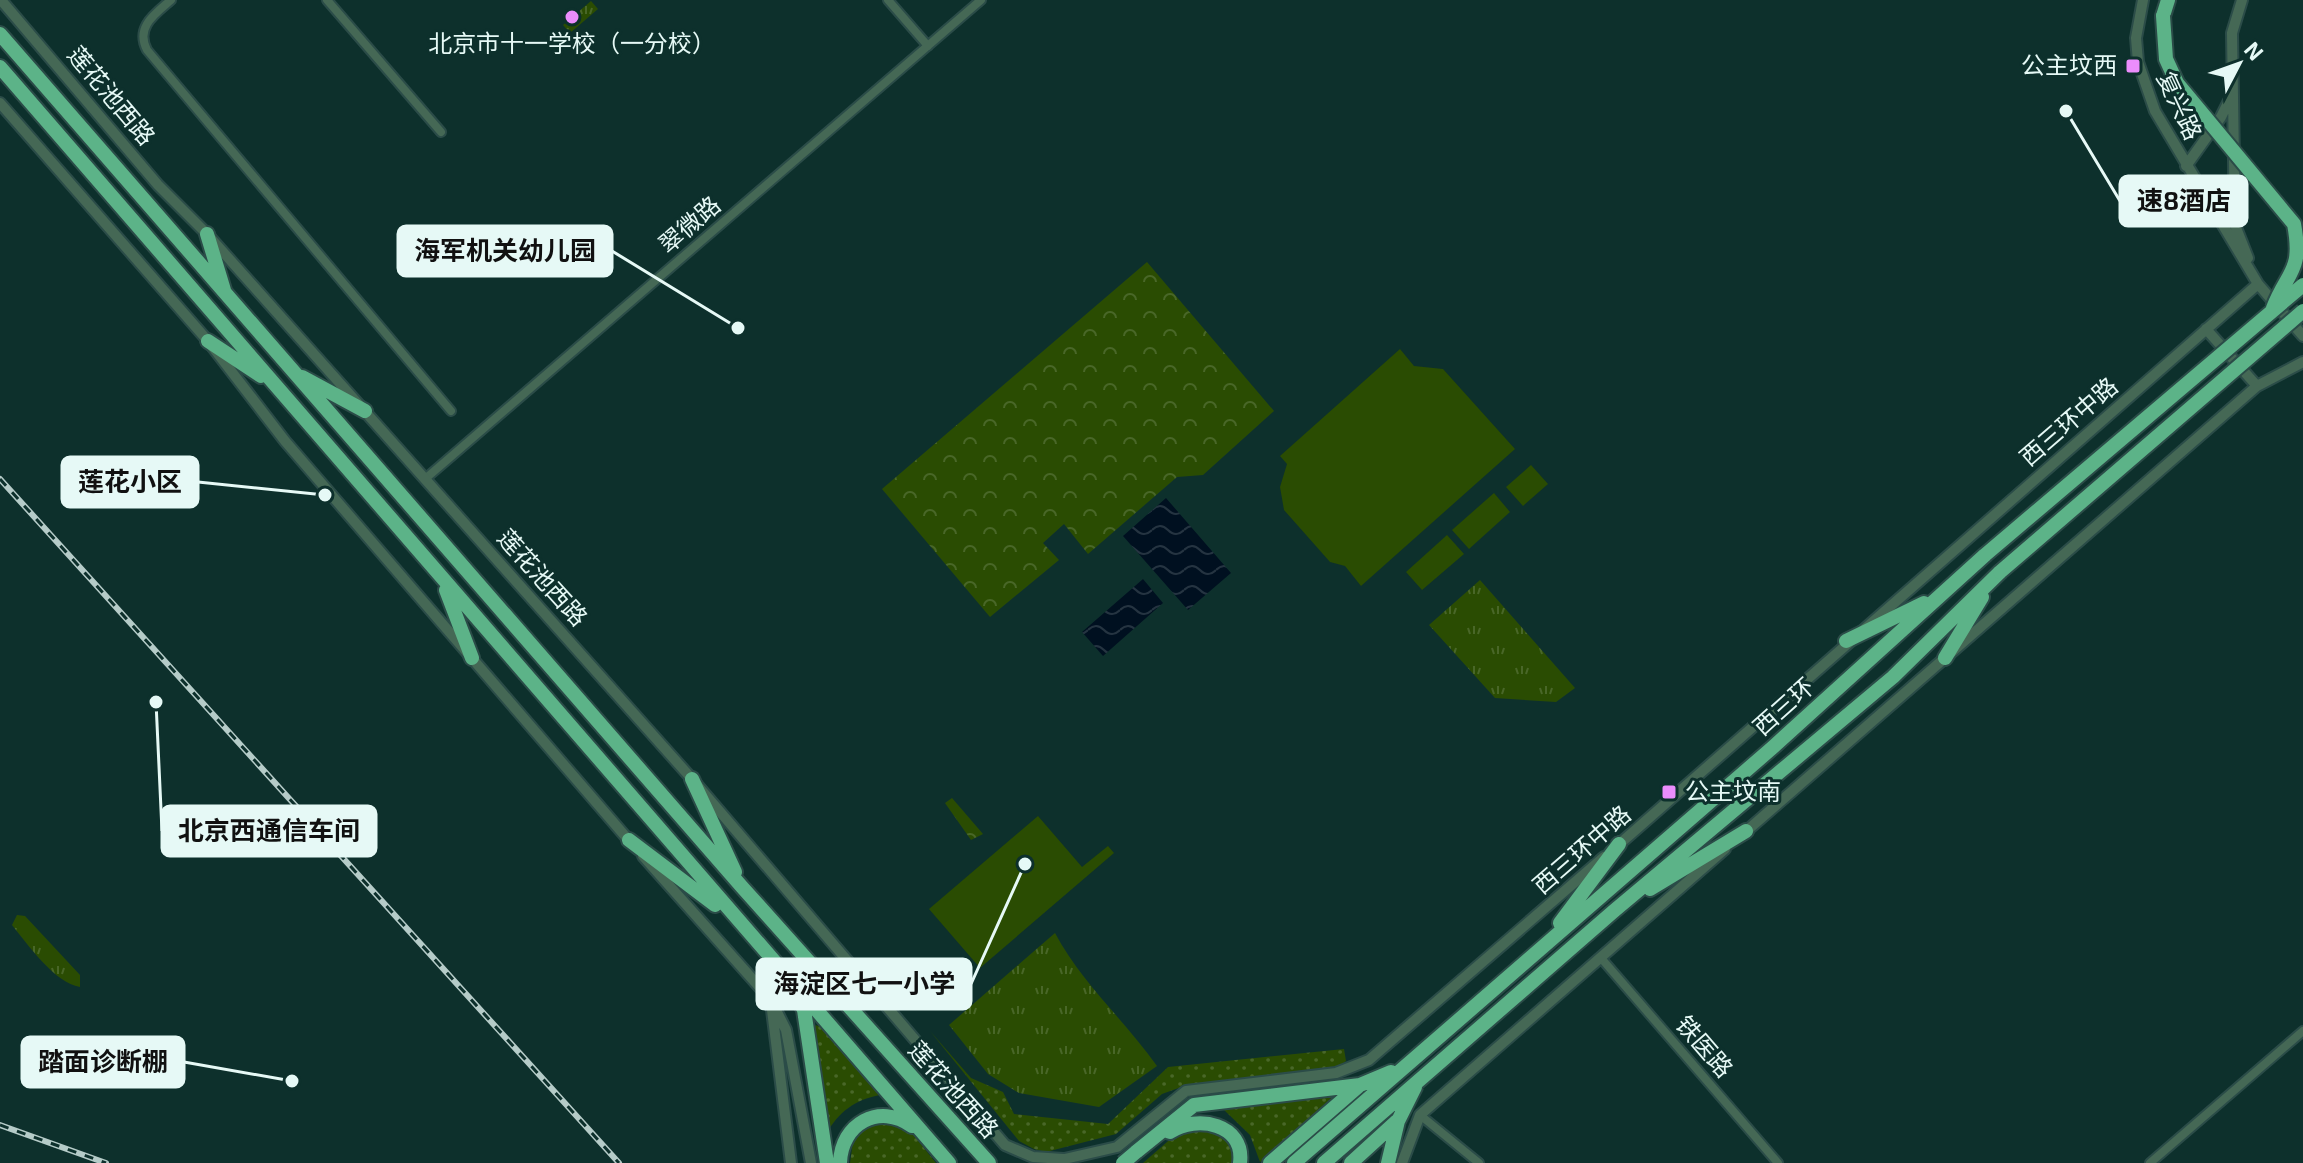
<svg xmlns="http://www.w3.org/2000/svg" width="2303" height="1163" font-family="'Exo 2','Noto Sans SC',sans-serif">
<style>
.grass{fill:url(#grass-tufts)}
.forest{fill:url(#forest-crowns)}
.garden{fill:url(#garden-dots)}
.pitch{fill:#2a4c02}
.water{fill:url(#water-waves)}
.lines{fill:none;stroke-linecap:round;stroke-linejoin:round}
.minor-casing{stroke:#2b4c48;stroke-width:12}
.tertiary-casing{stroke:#2b4c48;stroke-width:14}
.trunk-casing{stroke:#2b4c48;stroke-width:18}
.minor{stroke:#456855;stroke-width:8}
.tertiary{stroke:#456855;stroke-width:10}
.trunk{stroke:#5cb388;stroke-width:14}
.rail-casing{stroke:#b5cbc8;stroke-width:6}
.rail{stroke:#0d302c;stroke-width:3;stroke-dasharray:9;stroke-linecap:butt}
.trunk-bridge-casing{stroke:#2b4c48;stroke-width:18;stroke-linecap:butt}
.trunk-bridge{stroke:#5cb388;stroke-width:14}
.poi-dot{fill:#eb8dfc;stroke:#0d302c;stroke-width:3}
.labels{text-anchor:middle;stroke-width:6;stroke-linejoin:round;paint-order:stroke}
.poi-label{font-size:24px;fill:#e6f9f6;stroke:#0d302c}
.street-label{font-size:24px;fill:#e6f9f6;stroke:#0d302c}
.leader{fill:none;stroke:#e6f9f6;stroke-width:3}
.callout-dot{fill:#e6f9f6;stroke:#0d302c;stroke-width:3}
.callout{fill:#e6f9f6;stroke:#e6f9f6;stroke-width:3}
.callout-label{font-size:26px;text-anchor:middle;font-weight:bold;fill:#111}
</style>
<defs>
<pattern id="grass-tufts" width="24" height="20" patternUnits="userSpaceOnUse" patternTransform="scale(2)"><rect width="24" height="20" fill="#2a4c02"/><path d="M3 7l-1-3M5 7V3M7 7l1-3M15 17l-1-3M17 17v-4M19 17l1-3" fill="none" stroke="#496728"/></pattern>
<pattern id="forest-crowns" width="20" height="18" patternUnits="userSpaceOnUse" patternTransform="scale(2)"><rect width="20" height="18" fill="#2a4c02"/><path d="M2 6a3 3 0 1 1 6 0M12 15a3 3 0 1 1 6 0" fill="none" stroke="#496728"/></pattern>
<pattern id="garden-dots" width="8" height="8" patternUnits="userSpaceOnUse" patternTransform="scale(2)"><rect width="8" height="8" fill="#2a4c02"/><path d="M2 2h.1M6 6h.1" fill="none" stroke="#496728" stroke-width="1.8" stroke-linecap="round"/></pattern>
<pattern id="water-waves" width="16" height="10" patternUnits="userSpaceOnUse" patternTransform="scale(2)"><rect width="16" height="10" fill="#001020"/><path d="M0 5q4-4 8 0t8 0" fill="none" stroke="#253441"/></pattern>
</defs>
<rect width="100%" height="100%" fill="#0d302c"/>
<!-- grass -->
<path class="grass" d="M591,1L598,9L570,33L563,25Z
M1480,580L1575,688L1556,702L1495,698L1429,625Z
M17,915L25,916L80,975V987C55,983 28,945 12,925Z
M1055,933C1081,982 1125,1021 1157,1066L1099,1107L1019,1093L988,1074L949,1025Z"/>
<!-- forest -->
<path class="forest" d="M1147,262L1274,411L1203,475L1177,477L1088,554L1064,524L1043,543L1059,560L990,617L882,489Z
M952,798L983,834L971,840L945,803Z"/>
<!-- garden -->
<path class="garden" d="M813,1025L820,1026L880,1095C854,1100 839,1112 826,1134Z
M930,1031L971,1078L1003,1092L1014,1114L1108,1124L1168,1067L1344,1049L1346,1061L1339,1066L1184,1086L1162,1094L1116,1134L1046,1152L1034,1149L1019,1141Z
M1336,1094L1260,1162L1250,1135L1222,1108Z
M877,1122L908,1128L936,1163H850L854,1134Z
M1183,1128C1210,1131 1232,1132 1235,1163H1143Z"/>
<!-- pitch -->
<path class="pitch" d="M1400,349L1414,366L1443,369L1515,449L1361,586L1345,566L1330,562L1284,510L1280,487L1287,464L1280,456Z
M1531,465L1548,484L1523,506L1506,487Z
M1494,493L1510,512L1469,549L1452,530Z
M1447,535L1464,554L1422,590L1406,572Z
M1038,816L1082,867L1108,846L1114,853L980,968L929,909Z"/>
<!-- water -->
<path class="water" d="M1166,498L1231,573L1188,610L1123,536Z
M1143,579L1163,603L1103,656L1082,632Z"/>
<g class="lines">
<!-- minor casing -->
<g class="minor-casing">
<path id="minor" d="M171,0C155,14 135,27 147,50L451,411
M327,0L441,132
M888,0L928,46
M425,479L981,0
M1601,958L1778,1163
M1420,1115L1479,1163
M2150,1163L2303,1031"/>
</g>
<!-- tertiary casing -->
<g class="tertiary-casing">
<path id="tertiary" d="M1,0L158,185L207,234L692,779L1005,1145L1033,1157L1063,1159
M2143,0L2136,38L2138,62L2155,111L2258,284L2303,336
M2242,0L2232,33L2235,225L2248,258
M0,103L208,341L285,441L632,844
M2186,166L2221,117L2232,95
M2206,329L2257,386
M1743,834L2257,386L2303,362
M1616,847L2258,284
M643,856L771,1000L786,1030L811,1163
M772,1010L791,1163
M1060,1160L1117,1147L1186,1091L1336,1073L1369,1060L1604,857
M1402,1163L1420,1115L1725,849"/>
</g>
<!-- trunk casing -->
<g class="trunk-casing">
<path id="trunk" d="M2163,16L2168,0
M0,34L742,887L989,1163
M0,67L949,1163
M207,234L224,290
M208,341L261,376
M302,377L365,411
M446,590L472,658
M1846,641L1924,603
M1945,658L1982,597
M692,779L735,872
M629,840L715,905
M1650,889L1746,831
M1560,923L1619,844
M796,994L804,1010L827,1163
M1170,1132C1197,1114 1245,1124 1240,1163
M1136,1152L1194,1105L1360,1085L1391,1072
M840,1163C841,1124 879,1102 912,1126
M1270,1163L1360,1085
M1294,1163L1772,748L1985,555
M1324,1163L1615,910L1893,677L2000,572
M1351,1163L1397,1121
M1388,1163L1398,1121L1415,1087"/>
</g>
<!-- minor -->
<use href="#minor" class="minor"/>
<!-- tertiary -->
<use href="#tertiary" class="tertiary"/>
<!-- trunk -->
<use href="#trunk" class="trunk"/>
<!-- rail casing -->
<g class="rail-casing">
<path id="rail" d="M0,479L619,1163
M0,1125L106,1163"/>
</g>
<!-- rail -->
<use href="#rail" class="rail"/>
<!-- trunk-bridge casing -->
<g class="trunk-bridge-casing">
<path id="trunk-bridge" d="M2163,16L2166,59L2177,83L2294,224C2303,272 2288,270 2273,308
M1985,555L2303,285
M2000,572L2303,311
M1123,1163L1136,1152"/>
</g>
<!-- trunk-bridge -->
<use href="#trunk-bridge" class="trunk-bridge"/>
</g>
<!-- markers -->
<g class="poi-dot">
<circle cx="572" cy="17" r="8"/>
<rect x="2125" y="58" width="16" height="16" rx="4"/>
<rect x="1661" y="784" width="16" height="16" rx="4"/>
</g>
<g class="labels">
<!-- poi labels -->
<g class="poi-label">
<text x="572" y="52">北京市十一学校（一分校）</text>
<text x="2117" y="74" text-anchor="end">公主坟西</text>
<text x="1685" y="800" text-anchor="start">公主坟南</text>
</g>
<!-- street labels -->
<g class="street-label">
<text transform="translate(111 96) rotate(50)" y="8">莲花池西路</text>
<text transform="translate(2179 106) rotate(65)" y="8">复兴路</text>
<text transform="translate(690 225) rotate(-41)" y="8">翠微路</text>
<text transform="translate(2069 422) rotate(-41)" y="8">西三环中路</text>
<text transform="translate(542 578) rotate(48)" y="8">莲花池西路</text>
<text transform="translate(1784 707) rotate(-42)" y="8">西三环</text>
<text transform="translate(1582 850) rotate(-41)" y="8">西三环中路</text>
<text transform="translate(1704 1047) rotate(49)" y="8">铁医路</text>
<text transform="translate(953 1090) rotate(48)" y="8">莲花池西路</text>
</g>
</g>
<!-- callouts -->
<path class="leader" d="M2066 111L2120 201M738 328L612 251M325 495L198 482M156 702L162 831M1025 864L971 984M292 1081L184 1062"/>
<g class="callout-dot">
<circle cx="2066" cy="111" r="8"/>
<circle cx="738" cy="328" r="8"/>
<circle cx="325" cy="495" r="8"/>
<circle cx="156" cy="702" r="8"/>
<circle cx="1025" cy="864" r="8"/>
<circle cx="292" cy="1081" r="8"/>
</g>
<g class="callout">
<rect x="2120" y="176" width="127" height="50" rx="8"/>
<rect x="398" y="226" width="214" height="50" rx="8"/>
<rect x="62" y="457" width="136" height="50" rx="8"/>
<rect x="162" y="806" width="214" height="50" rx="8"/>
<rect x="757" y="959" width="214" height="50" rx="8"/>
<rect x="22" y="1037" width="162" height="50" rx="8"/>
</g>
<g class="callout-label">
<text x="2184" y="210">速8酒店</text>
<text x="505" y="260">海军机关幼儿园</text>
<text x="130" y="491">莲花小区</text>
<text x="269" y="840">北京西通信车间</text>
<text x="864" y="993">海淀区七一小学</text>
<text x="103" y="1071">踏面诊断棚</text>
</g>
<!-- north arrow -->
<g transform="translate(2239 64) rotate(49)" stroke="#0d302c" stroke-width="6" paint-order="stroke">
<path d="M0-6L14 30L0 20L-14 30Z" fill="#e6f9f6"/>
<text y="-12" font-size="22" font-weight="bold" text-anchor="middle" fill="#e6f9f6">N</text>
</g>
</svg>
